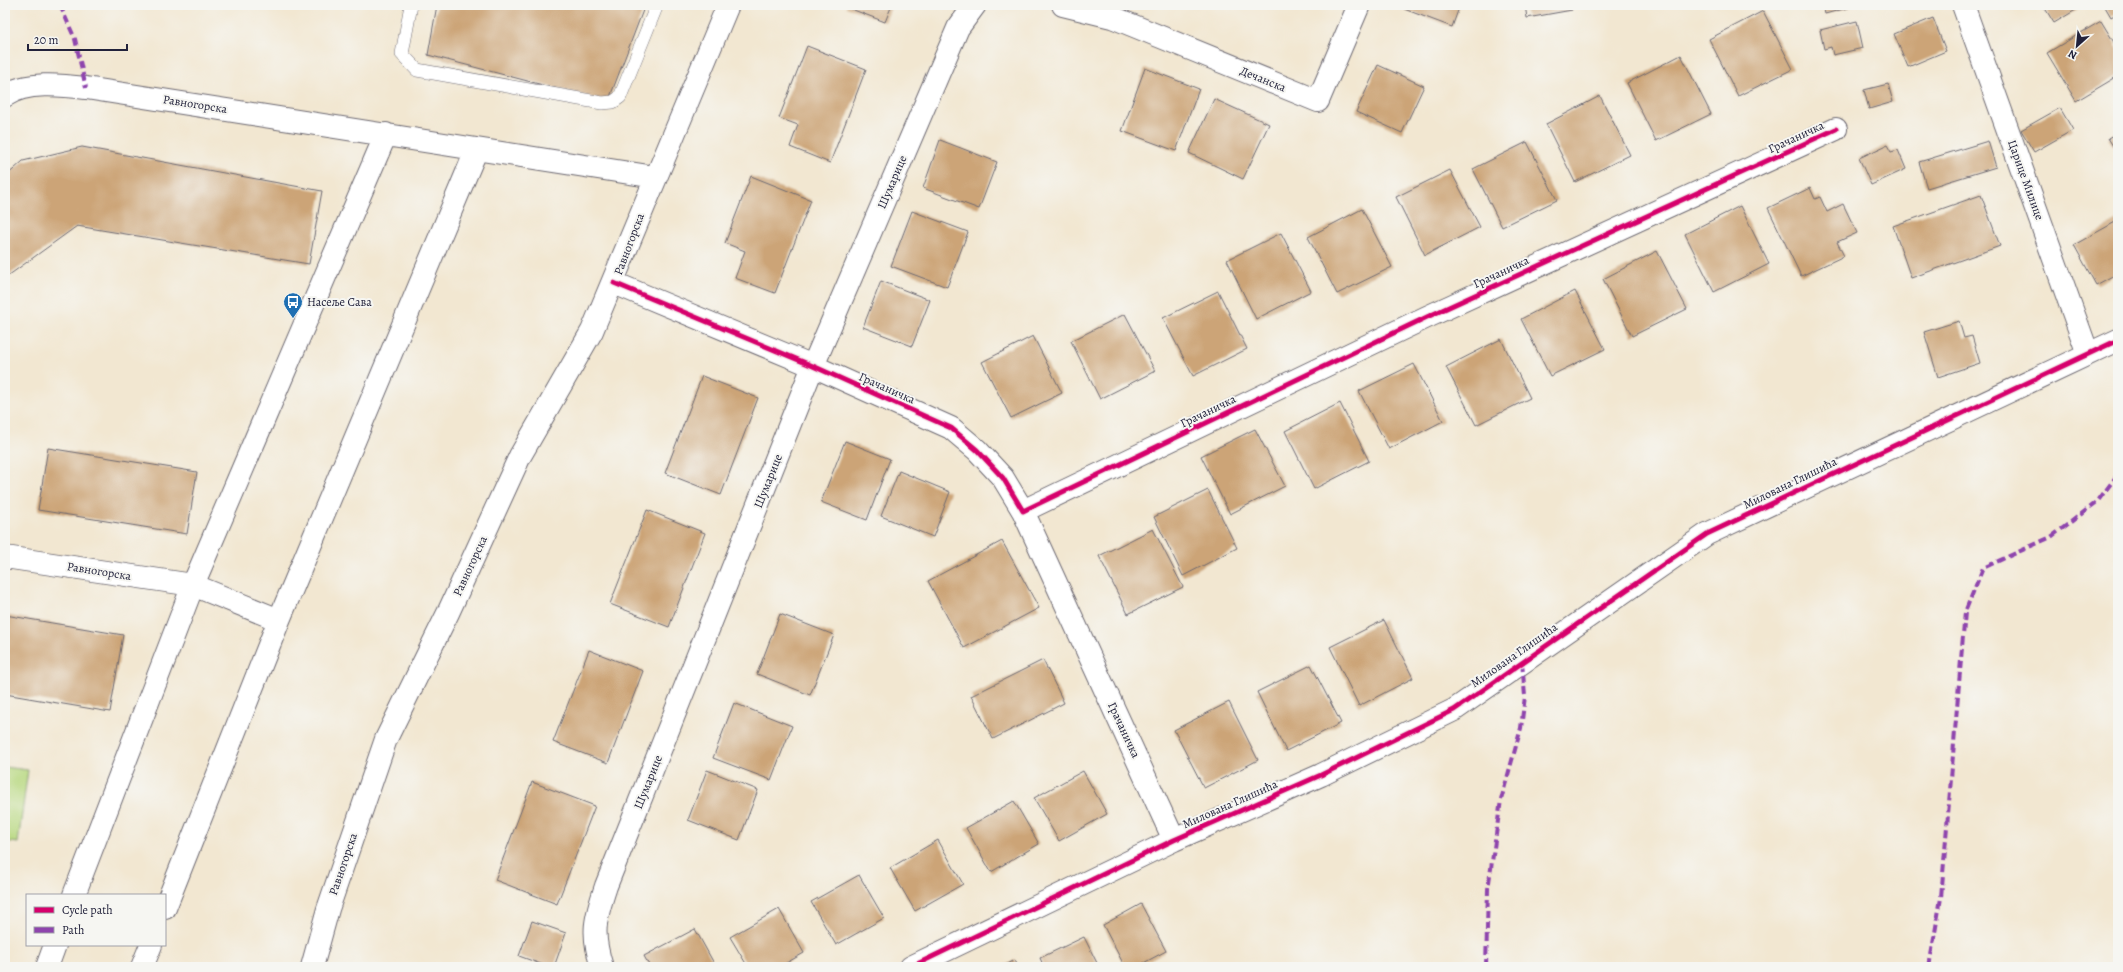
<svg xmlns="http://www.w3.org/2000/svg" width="2123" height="972" font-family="Alegreya,serif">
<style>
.green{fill:#b7d87f;stroke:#6c7d5d}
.building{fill:#cca477}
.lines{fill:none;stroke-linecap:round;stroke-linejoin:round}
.service-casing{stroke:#6b6770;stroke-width:14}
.minor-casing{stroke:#6b6770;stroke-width:24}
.service{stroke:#fff;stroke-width:13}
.minor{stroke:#fff;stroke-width:22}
.quiet{stroke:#8e44ad;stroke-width:4;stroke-dasharray:8 4;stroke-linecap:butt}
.cycleway-casing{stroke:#f6f6f2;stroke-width:8}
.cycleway{stroke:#d6006c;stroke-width:5}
.labels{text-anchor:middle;stroke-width:4;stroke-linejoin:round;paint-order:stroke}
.street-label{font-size:12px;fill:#22223b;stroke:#f6f6f2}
.poi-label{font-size:12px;fill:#22223b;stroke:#f6f6f2;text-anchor:start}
</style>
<rect width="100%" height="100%" fill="#f6f6f2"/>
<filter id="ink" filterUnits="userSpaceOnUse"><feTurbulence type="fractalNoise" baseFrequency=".025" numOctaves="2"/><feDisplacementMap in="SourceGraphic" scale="8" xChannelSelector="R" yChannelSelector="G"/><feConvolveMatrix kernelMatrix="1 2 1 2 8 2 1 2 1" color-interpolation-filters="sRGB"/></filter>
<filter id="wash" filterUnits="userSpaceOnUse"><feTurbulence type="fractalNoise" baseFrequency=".012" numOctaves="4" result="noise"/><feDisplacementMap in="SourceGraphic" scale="16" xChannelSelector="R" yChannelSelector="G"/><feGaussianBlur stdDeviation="0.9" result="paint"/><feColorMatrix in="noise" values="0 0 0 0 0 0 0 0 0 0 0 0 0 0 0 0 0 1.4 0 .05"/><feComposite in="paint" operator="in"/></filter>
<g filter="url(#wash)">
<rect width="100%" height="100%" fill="#f2e7d1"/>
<!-- green -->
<path class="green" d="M5,767L28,770L18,843L5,841Z"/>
<g id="blocks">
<!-- building -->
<path class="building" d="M437,5H645L608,102L428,55Z
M847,5H892L885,22L846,7Z
M1405,5H1460L1452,27L1404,9Z
M1525,5H1571L1572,10L1527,18Z
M1823,5H1851V7L1825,14Z
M2043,5H2084L2054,23Z
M2104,5H2118V13L2111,17Z
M1763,11L1793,69L1738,96L1709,39Z
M1933,18L1946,51L1908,67L1894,34Z
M1857,21L1863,48L1833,55L1831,47L1824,49L1820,30Z
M2101,21L2118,49V76L2076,101L2047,53Z
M807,46L866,69L830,163L790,147L798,125L779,118Z
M1681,55L1711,114L1656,141L1627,83Z
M1378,65L1424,86L1402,133L1356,112Z
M1145,68L1199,89L1176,151L1122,131Z
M1888,84L1893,102L1869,109L1864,90Z
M1600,96L1630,155L1575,182L1546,124Z
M1214,99L1269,124L1243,179L1189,153Z
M2060,108L2073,130L2034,152L2021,130Z
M2118,132V154L2108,138Z
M940,140L997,162L979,209L923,188Z
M1988,141L1996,167L1927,188L1919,162Z
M1527,142L1557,200L1502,227L1473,169Z
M1887,145L1891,152L1898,150L1906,169L1871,185L1859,158Z
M82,147L322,191L309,264L77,226L5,278V177L23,161Z
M1450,170L1480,227L1425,255L1396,197Z
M751,176L811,200L775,293L735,278L745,251L725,243Z
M1810,188L1815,199L1820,197L1827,212L1843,204L1857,233L1837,242L1844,256L1801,276L1768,208Z
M1981,195L2000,246L1911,278L1893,226Z
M1740,206L1769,264L1714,292L1685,234Z
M1362,209L1392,267L1337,294L1308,237Z
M912,211L968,232L947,287L891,266Z
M2117,221L2118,273L2096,285L2074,245Z
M1281,233L1311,291L1256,319L1227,260Z
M1657,251L1687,309L1632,336L1603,279Z
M881,281L930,300L912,346L863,327Z
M1218,291L1247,349L1193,376L1163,318Z
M1575,291L1605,349L1550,376L1521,319Z
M1125,314L1155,371L1100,399L1071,341Z
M1959,321L1964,338L1972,336L1980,363L1938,377L1924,332Z
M1033,336L1062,393L1011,418L982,362Z
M1501,339L1530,398L1476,425L1446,367Z
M1414,364L1443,421L1389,449L1359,391Z
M702,376L758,398L721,495L665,473Z
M1340,403L1369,461L1314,489L1285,431Z
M1255,429L1285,486L1230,514L1201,456Z
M845,441L890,459L867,520L821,502Z
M48,448L197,472L187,534L38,510Z
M899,471L950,492L933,537L881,516Z
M1208,490L1237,548L1183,576L1154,517Z
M647,510L705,533L669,627L610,604Z
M1153,529L1183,587L1128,614L1099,556Z
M1002,541L1039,608L964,648L928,581Z
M780,614L834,635L810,695L757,674Z
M5,615L123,635L110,712L5,694Z
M1384,620L1413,678L1359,706L1330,647Z
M589,650L643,671L608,763L553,742Z
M1043,660L1064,703L993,739L971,696Z
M1311,665L1341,723L1286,751L1257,692Z
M1229,702L1258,760L1204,788L1174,730Z
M734,703L792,726L771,780L713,758Z
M707,770L758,790L739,840L688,820Z
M1083,771L1107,814L1059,841L1034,798Z
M532,782L595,806L557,904L495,880Z
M1014,801L1039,844L991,872L966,828Z
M938,840L963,884L915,911L890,868Z
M859,875L884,918L836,945L811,902Z
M1141,904L1166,951L1136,967H1125L1103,925Z
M779,909L804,953L779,967H748L730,937Z
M532,921L566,933L554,967H549L519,956Z
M695,929L716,967H650L644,956Z
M1084,937L1099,967H1044L1040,958Z
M1015,960L1018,967H1002Z"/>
</g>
</g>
<g filter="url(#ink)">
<use href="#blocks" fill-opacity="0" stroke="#6b6770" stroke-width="1"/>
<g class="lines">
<!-- service casing -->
<g class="service-casing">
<path id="service" d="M411,5L402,54L417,70L602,103L613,102L620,97L657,5"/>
</g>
<!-- minor casing -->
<g class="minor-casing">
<path id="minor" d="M1063,5L1112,17L1318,101L1359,5
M1963,5L2088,354
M5,96C25,81 62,85 86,88L655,177
M614,283L813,366L951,428L977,450L1003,478L1023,511L1427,317L1836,129
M1023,511L1174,840
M5,557L193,585L279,620
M74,895L193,585L386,134
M165,908L279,620L476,151
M47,967L55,945
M142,967L151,945
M312,967L328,909L386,739L448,613L520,456L592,331L728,5
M602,967C591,933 595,919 606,886L813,366L958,28L975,5
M911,967L1174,840L1321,775L1454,710L1707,534L2118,340"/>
</g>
<!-- service -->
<use href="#service" class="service"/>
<!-- minor -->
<use href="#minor" class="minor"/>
<!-- quiet -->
<path class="quiet" d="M60,5L75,39L86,88
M1486,967L1488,889L1501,800L1521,728L1525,696L1522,662
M1929,967L1941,898L1965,612L1983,568L2051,537L2097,502L2118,474"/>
<!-- cycleway casing -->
<g class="cycleway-casing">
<path id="cycleway" d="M614,283L813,366L951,428L977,450L1003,478L1023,511L1427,317L1836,129
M911,967L1174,840L1321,775L1454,710L1707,534L2118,340"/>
</g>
<!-- cycleway -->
<use href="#cycleway" class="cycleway"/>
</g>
</g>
<!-- icons -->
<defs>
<g id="bus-pin" transform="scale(1)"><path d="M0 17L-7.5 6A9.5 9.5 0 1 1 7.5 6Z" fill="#1f6fb2" stroke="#f6f6f2"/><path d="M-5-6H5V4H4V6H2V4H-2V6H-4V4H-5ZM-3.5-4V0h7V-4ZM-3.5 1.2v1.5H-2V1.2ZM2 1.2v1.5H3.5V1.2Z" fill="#fff"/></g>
</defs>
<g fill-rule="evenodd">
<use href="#bus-pin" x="293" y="302"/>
</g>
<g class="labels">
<!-- street labels -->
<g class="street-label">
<text transform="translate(1263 79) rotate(22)" y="4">Дечанска</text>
<text transform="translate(195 104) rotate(9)" y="4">Равногорска</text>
<text transform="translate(1796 137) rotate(-25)" y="4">Грачаничка</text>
<text transform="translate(2026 180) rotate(70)" y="4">Царице Милице</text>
<text transform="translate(892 182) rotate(-67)" y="4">Шумарице</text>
<text transform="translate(629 244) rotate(-69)" y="4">Равногорска</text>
<text transform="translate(1501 272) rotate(-25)" y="4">Грачаничка</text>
<text transform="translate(887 388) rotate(24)" y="4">Грачаничка</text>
<text transform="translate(1208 411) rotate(-26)" y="4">Грачаничка</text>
<text transform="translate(768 481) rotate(-68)" y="4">Шумарице</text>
<text transform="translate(1790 483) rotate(-26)" y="4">Милована Глишића</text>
<text transform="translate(470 566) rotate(-65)" y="4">Равногорска</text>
<text transform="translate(99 571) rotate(9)" y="4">Равногорска</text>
<text transform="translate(1514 655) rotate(-35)" y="4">Милована Глишића</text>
<text transform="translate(1124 730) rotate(65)" y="4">Грачаничка</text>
<text transform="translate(648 782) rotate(-68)" y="4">Шумарице</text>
<text transform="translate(1230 804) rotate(-24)" y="4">Милована Глишића</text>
<text transform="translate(343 864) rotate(-71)" y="4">Равногорска</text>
</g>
<!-- poi labels -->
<g class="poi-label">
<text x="307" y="306">Насеље Сава</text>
</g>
</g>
<!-- margin -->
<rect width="2123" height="972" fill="none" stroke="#f6f6f2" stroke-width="20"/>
<!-- legend -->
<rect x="26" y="894" width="140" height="52" fill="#f6f6f2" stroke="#a1a1a9"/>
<rect x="34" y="907" width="20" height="6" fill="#d6006c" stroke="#a1a1a9"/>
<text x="62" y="914" font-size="12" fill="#22223b">Cycle path</text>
<rect x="34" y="927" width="20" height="6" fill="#8e44ad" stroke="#a1a1a9"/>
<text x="62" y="934" font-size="12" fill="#22223b">Path</text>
<!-- north arrow -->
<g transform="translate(2077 46) rotate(207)" stroke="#f6f6f2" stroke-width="3" paint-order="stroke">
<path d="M0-3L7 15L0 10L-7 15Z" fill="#22223b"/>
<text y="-6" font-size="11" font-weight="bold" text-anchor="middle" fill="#22223b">N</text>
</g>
<!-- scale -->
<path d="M28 44v6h99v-6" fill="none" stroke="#22223b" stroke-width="2"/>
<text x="34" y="44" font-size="12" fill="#22223b" stroke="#f6f6f2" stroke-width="3" paint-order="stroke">20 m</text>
</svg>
